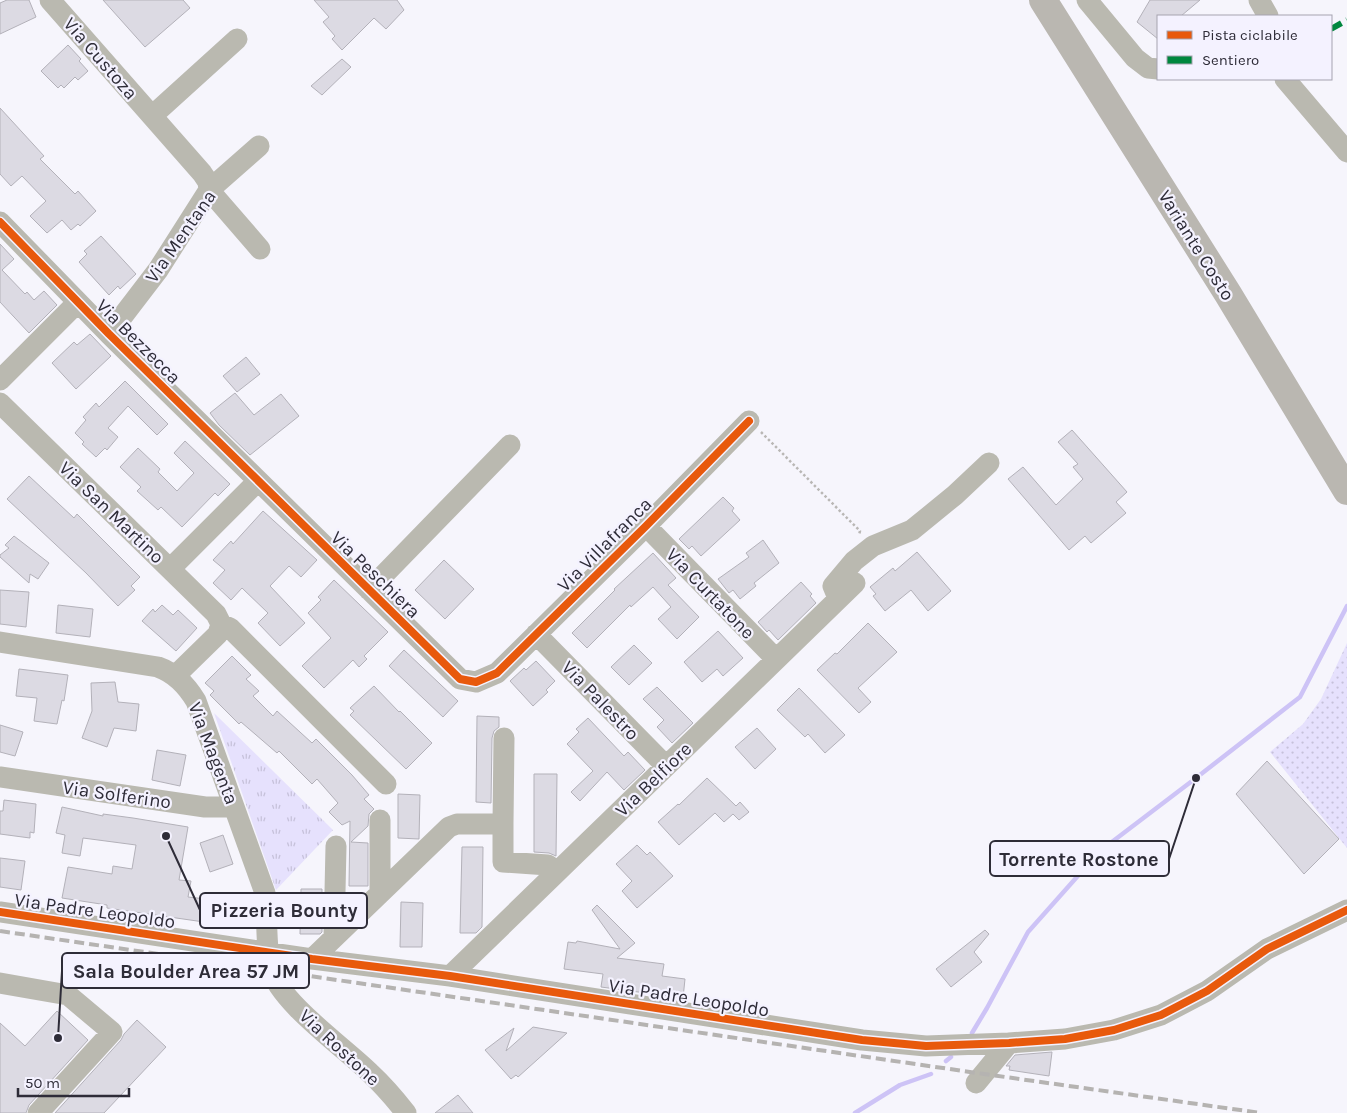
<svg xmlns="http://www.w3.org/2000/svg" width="1347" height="1113" font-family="Karla,sans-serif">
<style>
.grass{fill:url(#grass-dots)}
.park{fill:url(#park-tufts)}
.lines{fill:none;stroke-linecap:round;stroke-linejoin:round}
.stream{stroke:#cdc3f6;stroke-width:4.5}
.building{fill:#dcdae3;stroke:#b3b1b9}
.path{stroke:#b9b7b5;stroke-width:2.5;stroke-dasharray:2.5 2.5;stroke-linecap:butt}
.minor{stroke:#bab9b0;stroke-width:21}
.highway{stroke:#bab7b1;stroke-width:28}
.rail{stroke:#b5b3b1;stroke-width:4;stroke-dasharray:10 5;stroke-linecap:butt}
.quiet{stroke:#00873e;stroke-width:6;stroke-dasharray:12 6;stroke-linecap:butt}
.cycleway-casing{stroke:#f4f2ff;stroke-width:11}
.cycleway{stroke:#e8590c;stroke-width:8}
.labels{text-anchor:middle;stroke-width:4.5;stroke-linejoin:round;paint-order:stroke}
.street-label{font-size:19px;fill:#2e2c38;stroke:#f4f2ff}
.leader{fill:none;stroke:#2e2c38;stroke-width:2}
.callout-dot{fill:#2e2c38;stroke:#f4f2ff;stroke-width:2}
.callout{fill:#f4f2ff;stroke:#2e2c38;stroke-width:2}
.callout-label{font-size:20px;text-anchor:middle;font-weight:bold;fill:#2e2c38}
</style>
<defs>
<pattern id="grass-dots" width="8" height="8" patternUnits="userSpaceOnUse" patternTransform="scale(1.25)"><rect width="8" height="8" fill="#e6e1fd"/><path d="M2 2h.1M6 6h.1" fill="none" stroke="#c6c1da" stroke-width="1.8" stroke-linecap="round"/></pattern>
<pattern id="park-tufts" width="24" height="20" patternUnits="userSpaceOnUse" patternTransform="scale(1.25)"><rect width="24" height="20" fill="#e6e1fd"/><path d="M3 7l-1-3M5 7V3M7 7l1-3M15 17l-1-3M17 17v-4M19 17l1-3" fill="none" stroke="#c6c1da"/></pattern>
</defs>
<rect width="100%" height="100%" fill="#f6f5fc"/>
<!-- grass -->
<path class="grass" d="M1347,643V848L1270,752L1303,724L1321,699Z"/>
<!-- park -->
<path class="park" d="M214,713L333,830L276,890Z"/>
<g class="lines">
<!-- stream -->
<path class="stream" d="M972,1033L987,1008L1028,932L1100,851L1196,778L1300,697L1347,606
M946,1061L951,1057
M855,1113L900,1085L931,1074"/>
</g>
<!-- building -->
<path class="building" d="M7,0H29L36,17L0,34V3Z
M103,0H183L190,8L145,47Z
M314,0H397L404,10L386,29L374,18L342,50L332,39L335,36L323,22L329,17Z
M1150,0H1200L1181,16H1158V39L1137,22Z
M68,45L81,59L79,61L88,71L78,80L75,77L64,88L61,85L58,88L41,71Z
M342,59L351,67L322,95L311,86Z
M0,108L44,156L40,159L75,194L78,191L96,211L80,226L78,224L71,230L62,220L47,233L30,216L46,201L22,176L11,186L0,174Z
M101,236L136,274L120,289L118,286L109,295L79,262L87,254L84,251Z
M0,244L14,259L2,270L25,294L27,292L34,300L44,291L57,305L29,333L0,302Z
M90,334L111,356L76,389L52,363L74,342L77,345Z
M246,357L260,374L237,392L223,376Z
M125,381L168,424L157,435L128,406L108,428L118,437L107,450L105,448L96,457L82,444L84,442L75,433L86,420L83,417L96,403L99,407Z
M235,393L254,415L281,394L299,416L250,455L219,425L210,413Z
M1072,430L1127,492L1116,502L1126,513L1091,543L1085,536L1069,550L1008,479L1023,467L1056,505L1083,479L1073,467L1078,464L1058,442Z
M185,441L230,484L218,496L215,493L182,527L161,507L158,510L137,491L141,487L120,467L138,448L160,469L158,472L177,491L194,473L174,453Z
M29,476L74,518L77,514L140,577L131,586L135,590L118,606L86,573L7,499Z
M723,497L734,508L732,511L740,520L701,556L692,546L689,549L679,539Z
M263,511L317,560L301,577L289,566L270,586L305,623L280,646L258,623L268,613L242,588L231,600L213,583L225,570L213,560L231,541L233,544Z
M14,536L49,563L38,579L30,574L29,583L0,557V555L9,548L5,545Z
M763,540L779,563L754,583L756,586L740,599L733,590L729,593L718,579L749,557L746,553Z
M917,552L951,591L928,611L911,590L885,611L873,596L876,594L870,587L893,568L895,571Z
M653,553L676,578L668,585L699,617L677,639L658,619L671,607L653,587L631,607L630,605L587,648L572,633L615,590L614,589Z
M444,560L474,589L445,619L415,590Z
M334,580L388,632L364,656L367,659L359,667L353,660L324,688L302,666L331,638L308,613L321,600L318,597Z
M801,582L812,594L810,596L816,603L778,640L769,630L767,632L758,622Z
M0,590L29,592L26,627L0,624Z
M58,605L93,609L90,637L56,633Z
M162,605L173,615L178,610L197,628L176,651L142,621L153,609L155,612Z
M868,623L897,652L858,688L871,702L859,713L817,670L835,653L837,654Z
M718,631L743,658L723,676L717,669L702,682L684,662Z
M634,645L652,663L629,685L611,667Z
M404,650L458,701L443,717L389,666Z
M232,656L251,675L246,679L259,691L253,696L273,716L277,711L312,743L316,739L352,775L369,795L364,799L374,809L369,814L368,826L351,842L368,843V886H349L350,821L342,825L329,812L338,803L317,779L312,784L279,751L277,753L241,722L239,724L210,695L214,691L205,683Z
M536,661L555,681L546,690L548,692L533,706L510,681L524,668L526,670Z
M19,669L68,675L64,701L62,700L57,724L34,721L37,698L16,696Z
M115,682L118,702L139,704L136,731L114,728L107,747L82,738L92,711L91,683Z
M374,686L399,712L400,711L432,743L406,769L350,715L354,711L350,708Z
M657,687L693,723L672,743L657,727L664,720L643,699Z
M799,688L845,735L825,753L808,734L805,737L777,710Z
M477,716L499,717V727L494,731L492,738L491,803L476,802Z
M588,718L624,756L628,752L645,770L624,790L607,772L580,801L571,792L593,771L567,744L579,732L576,729Z
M0,725L23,732L15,756L0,752Z
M757,728L776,749L755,769L735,747Z
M157,750L186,755L180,786L152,780Z
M1267,761L1339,839L1304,874L1236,794Z
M534,774H557L556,856L549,853L534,852Z
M707,778L736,806L740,802L749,812L739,820L733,814L724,822L715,813L679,845L658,822L678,804L679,805Z
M398,794L420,795L419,839L398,838Z
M4,800L36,804L34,833L30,832V838L0,834V811H3Z
M62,807L103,816V814L133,818L188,827L179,880L191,881L188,897L241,903L238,925L204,922L107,908V905L62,898L68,867L112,874L113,866L132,869L136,845L83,838L80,856L62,853L65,835L56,833Z
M223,835L233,864L210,872L200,843Z
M637,845L647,855L650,852L673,876L637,908L622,891L632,881L616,864Z
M462,847H483L482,927L476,933H460Z
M0,858L25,861L21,890L0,887Z
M301,889H322V932L320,934H300Z
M401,902L423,903L422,947H400Z
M597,905L635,943L617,958L664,964L662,976L685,979L683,998L601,987L603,974L564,969L568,942L576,943L577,941L620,949L592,910Z
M985,930L989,934L974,952L982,962L951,987L936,969Z
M57,1011L88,1040L29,1105L26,1113H0V1023L25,1046Z
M137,1020L166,1047L104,1113H55L121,1040L124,1034Z
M533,1027L567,1033L518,1077L516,1075L511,1079L485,1050L514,1028L506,1051Z
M1052,1052L1049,1076L1009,1070L1010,1066H1006L1015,1055Z
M458,1095L473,1113H435Z"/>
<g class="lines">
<!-- path -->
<path class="path" d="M761,432L860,531L859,535"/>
<!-- minor -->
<path class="minor" d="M50,0L202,173L208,182L209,190L260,249
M1087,0L1135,58L1148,68L1158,69
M1259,0L1268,16
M1285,79L1347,152
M152,116L237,39
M0,222L109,334L460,679L476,682L497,673L646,526L749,421
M109,334L158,270L209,190L259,146
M0,380L77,303
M0,403L216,614L221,624L230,628L386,784
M646,526L776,659
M170,569L258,481
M369,590L510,445
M838,598L833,586L854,561L873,546L912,530L955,495L989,463
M536,634L666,766
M0,642L158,667C175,673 187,686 196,701L265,893C268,918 265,945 271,969C279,1002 345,1048 370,1073C383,1085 395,1099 406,1113
M175,676L218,634L221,624
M0,777L205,807H234
M503,824L504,738
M380,893V820
M0,912L312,959L450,976L862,1040L926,1046L1009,1043L1065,1039L1114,1030L1161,1015L1207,991L1267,949L1347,910
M334,937L336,846
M312,959L449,827L457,824H503V862L548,865L557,872
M450,976L855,583
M0,983L68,995L112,1032L38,1113
M976,1083L1009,1043"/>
<!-- highway -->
<path class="highway" d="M1043,0L1228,294L1347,491"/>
<!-- rail -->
<path class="rail" d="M0,931L984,1074L1261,1113"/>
<!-- quiet -->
<path class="quiet" d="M1331,29L1347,20"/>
<!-- cycleway casing -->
<g class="cycleway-casing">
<path id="cycleway" d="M0,222L109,334L460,679L476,682L497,673L646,526L749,421
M0,912L312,959L450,976L862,1040L926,1046L1009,1043L1065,1039L1114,1030L1161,1015L1207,991L1267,949L1347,910"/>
</g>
<!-- cycleway -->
<use href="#cycleway" class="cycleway"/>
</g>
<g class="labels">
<!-- street labels -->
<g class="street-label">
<text transform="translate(101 58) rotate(49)" y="7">Via Custoza</text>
<text transform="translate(180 236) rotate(-55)" y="7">Via Mentana</text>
<text transform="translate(1197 245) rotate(58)" y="7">Variante Costo</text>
<text transform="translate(139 341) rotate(45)" y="7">Via Bezzecca</text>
<text transform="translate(112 512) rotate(44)" y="7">Via San Martino</text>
<text transform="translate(604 544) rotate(-45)" y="7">Via Villafranca</text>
<text transform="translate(376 574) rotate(44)" y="7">Via Peschiera</text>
<text transform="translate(711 593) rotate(46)" y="7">Via Curtatone</text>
<text transform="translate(601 700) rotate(46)" y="7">Via Palestro</text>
<text transform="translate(214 753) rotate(69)" y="7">Via Magenta</text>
<text transform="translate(653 779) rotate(-44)" y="7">Via Belfiore</text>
<text transform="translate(117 794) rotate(8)" y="7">Via Solferino</text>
<text transform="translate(95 910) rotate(8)" y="7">Via Padre Leopoldo</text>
<text transform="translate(689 997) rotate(9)" y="7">Via Padre Leopoldo</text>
<text transform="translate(340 1047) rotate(43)" y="7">Via Rostone</text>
</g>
</g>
<!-- callouts -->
<path class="leader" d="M1196 778L1169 859M166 836L200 910M58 1038L62 971"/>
<g class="callout-dot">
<circle cx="1196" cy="778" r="5"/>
<circle cx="166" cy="836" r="5"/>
<circle cx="58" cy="1038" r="5"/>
</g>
<g class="callout">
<rect x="990" y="841" width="179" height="35" rx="5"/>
<rect x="200" y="893" width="167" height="35" rx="5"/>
<rect x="62" y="953" width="247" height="35" rx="5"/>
</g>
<g class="callout-label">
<text x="1079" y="866">Torrente Rostone</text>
<text x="284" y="917">Pizzeria Bounty</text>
<text x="186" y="978">Sala Boulder Area 57 JM</text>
</g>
<!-- legend -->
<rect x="1157" y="15" width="175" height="65" fill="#f4f2ff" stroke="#a5a3af"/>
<rect x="1167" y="31" width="25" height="8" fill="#e8590c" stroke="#a5a3af"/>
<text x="1202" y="40" font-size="15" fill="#2e2c38">Pista ciclabile</text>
<rect x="1167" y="56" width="25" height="8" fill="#00873e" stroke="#a5a3af"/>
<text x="1202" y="65" font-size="15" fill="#2e2c38">Sentiero</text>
<!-- scale -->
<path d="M18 1088v8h111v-8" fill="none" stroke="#2e2c38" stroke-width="2.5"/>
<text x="25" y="1088" font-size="15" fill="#2e2c38" stroke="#f4f2ff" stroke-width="4" paint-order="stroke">50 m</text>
</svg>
